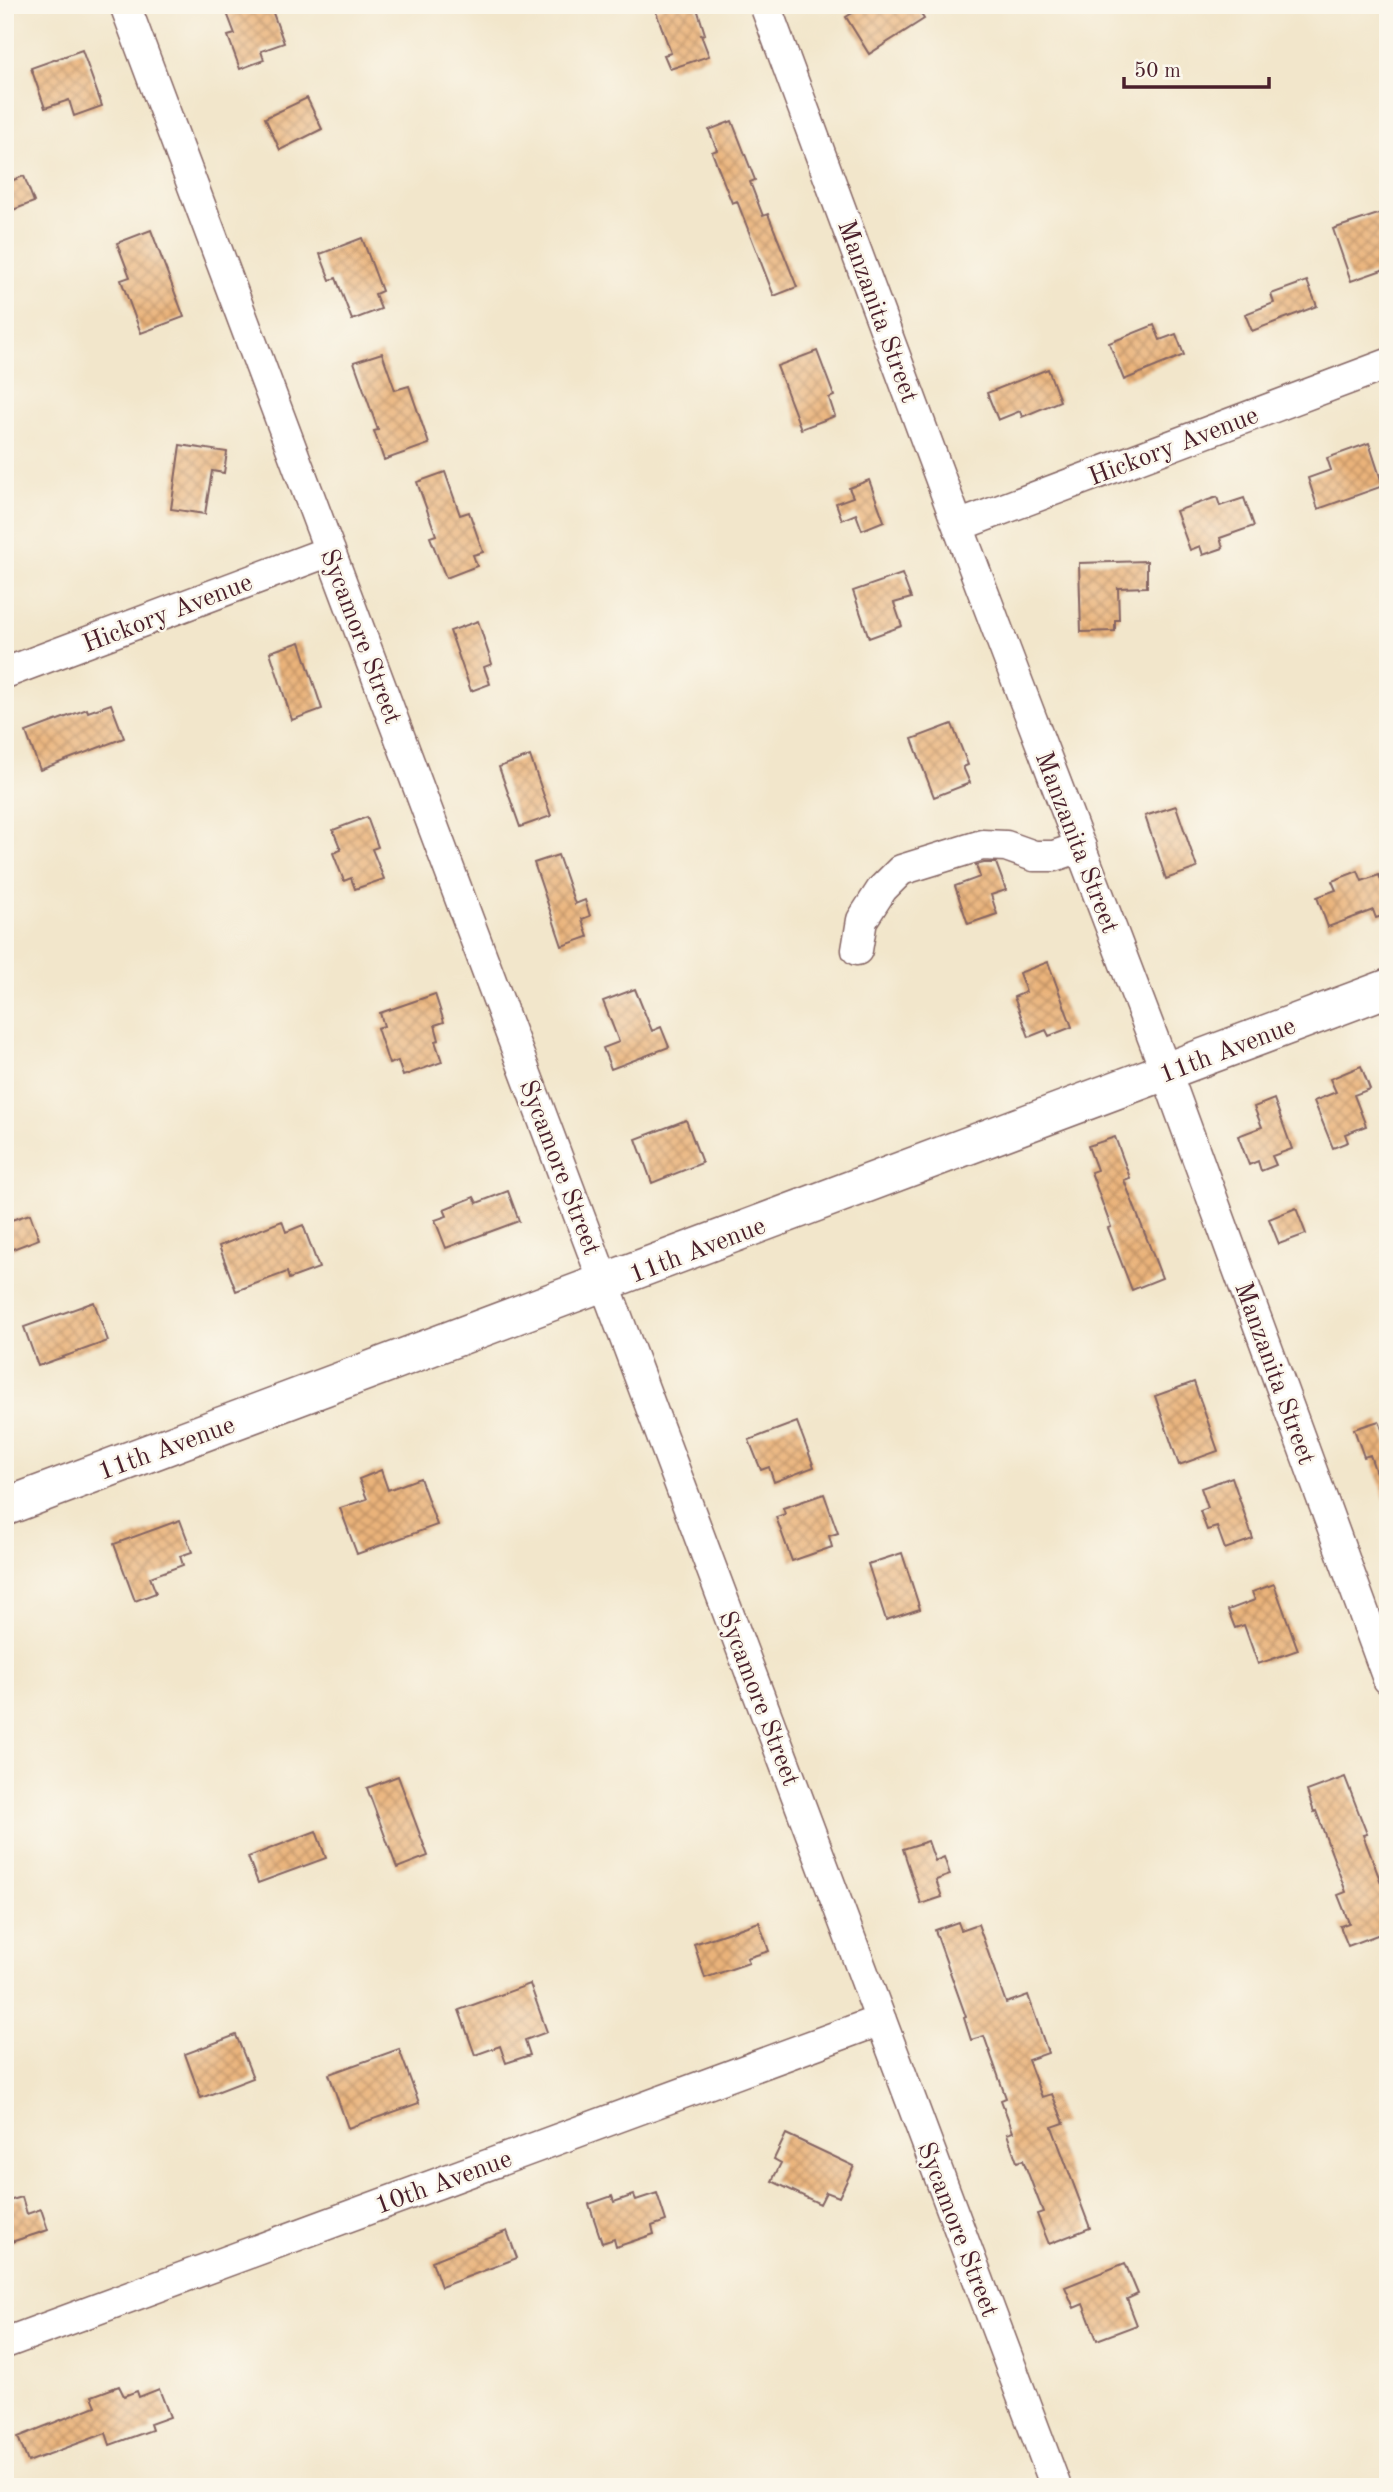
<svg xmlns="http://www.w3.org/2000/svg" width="1393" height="2492" font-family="'Old Standard TT',serif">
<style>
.building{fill:url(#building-cross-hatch)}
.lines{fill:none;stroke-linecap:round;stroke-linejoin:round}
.minor-casing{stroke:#856563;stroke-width:33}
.major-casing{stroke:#856563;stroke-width:40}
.minor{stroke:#fff;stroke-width:30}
.major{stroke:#fff;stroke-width:37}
.labels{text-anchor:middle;stroke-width:5;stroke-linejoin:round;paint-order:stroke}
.street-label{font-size:26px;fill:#4a1f2b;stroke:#fbf7ec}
</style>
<defs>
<pattern id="building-cross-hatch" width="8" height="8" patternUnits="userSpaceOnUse" patternTransform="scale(1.75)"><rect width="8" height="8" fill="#eab37a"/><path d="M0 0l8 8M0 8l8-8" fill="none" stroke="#c09164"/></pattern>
</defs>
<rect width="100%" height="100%" fill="#fbf7ec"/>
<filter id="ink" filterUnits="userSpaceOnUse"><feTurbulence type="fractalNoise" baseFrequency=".0143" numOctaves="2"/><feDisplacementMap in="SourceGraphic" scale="14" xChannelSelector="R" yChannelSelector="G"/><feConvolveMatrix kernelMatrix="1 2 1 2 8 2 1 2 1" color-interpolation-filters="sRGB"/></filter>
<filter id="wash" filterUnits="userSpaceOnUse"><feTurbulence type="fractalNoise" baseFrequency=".00686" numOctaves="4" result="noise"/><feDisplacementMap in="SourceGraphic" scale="28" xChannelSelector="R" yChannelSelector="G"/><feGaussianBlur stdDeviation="1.57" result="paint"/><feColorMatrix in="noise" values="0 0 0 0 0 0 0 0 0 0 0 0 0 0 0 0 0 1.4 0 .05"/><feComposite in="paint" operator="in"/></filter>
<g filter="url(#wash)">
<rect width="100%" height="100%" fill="#f2e6cb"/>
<g id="blocks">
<!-- building -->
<path class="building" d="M224,5H270L284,43L261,51L264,60L240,69L228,36L235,34Z
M666,5H696L705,34L701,35L709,56L670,69L664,55L671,53L655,9Z
M865,5H915L924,19L869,54L846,17Z
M82,50L102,106L74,116L69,100L45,108L31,68Z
M307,98L322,129L280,150L265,118Z
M732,121L755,180L750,182L763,216L768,214L797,287L774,296L737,201L732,203L712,152L717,150L709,130Z
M24,176L34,202L5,213V183Z
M1381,213L1388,234V268L1351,281L1333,229Z
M151,230L184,317L141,333L121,280L130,277L117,243Z
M362,238L382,291L375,294L381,309L352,320L336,278L330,280L320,254Z
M1307,281L1317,306L1252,331L1245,314L1274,303L1271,294Z
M1154,325L1160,340L1176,334L1184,355L1124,380L1109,343Z
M817,351L834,396L829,398L835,416L801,429L777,366Z
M382,353L395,390L409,386L429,444L384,460L374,431L378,430L354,362Z
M1048,369L1060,401L1022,417L1020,411L998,420L987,393Z
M1369,443L1383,486L1318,509L1308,478L1331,470L1327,458Z
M180,445L227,452L224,473L212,471L205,514L171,509Z
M445,472L460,515L469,512L483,552L473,555L477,566L446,578L430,537L436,535L417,482Z
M869,480L884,521L862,530L856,514L842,520L836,503L853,497L849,488Z
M1217,497L1220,506L1244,498L1254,526L1220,538L1223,548L1203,555L1200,546L1190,550L1176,511Z
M1147,561V587L1118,588L1119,620H1115V631L1081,632L1079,563Z
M902,574L911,598L894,603L902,626L869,638L853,591Z
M478,621L492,664L484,667L490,684L471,691L450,631Z
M300,642L322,709L292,720L270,652Z
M111,704L124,738L40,770L26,732L87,709L88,712Z
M952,724L968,765L963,767L970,783L934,797L912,739Z
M530,756L551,816L520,827L499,767Z
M1176,806L1197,868L1166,879L1145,816Z
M367,817L378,847L372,849L384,879L355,889L351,878L344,881L333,853L341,850L333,830Z
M558,855L575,904L585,900L590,916L582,919L588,937L562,946L534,863Z
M984,863H996L1006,890L991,895L997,914L968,924L955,886L980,877L976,865Z
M1358,871L1362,881L1379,875L1388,899V914L1376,918L1373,910L1328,927L1317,897L1336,890L1332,881Z
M1048,962L1072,1027L1049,1036L1046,1030L1029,1037L1014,997L1026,992L1019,973Z
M635,989L652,1031L661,1027L669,1047L611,1069L603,1048L619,1042L603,1001Z
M435,994L444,1022L435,1025L439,1040L435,1041L442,1062L403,1076L398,1061L389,1064L377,1028L384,1026L380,1013Z
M1361,1066L1370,1089L1354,1095L1366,1126L1345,1134L1348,1142L1333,1148L1314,1101L1336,1092L1330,1079Z
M1274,1099L1292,1149L1272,1156L1276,1165L1261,1171L1258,1161L1249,1165L1238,1136L1262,1127L1254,1107Z
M686,1120L702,1163L652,1183L636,1139Z
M1115,1137L1130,1178L1124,1180L1162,1278L1132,1290L1108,1228L1111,1227L1091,1172L1097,1170L1088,1146Z
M508,1191L519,1221L446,1248L435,1220L447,1216L444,1209L474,1197L477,1203Z
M1296,1208L1306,1234L1279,1244L1269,1219Z
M30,1214L39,1239L5,1252V1222Z
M282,1221L286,1232L303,1225L319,1268L289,1279L287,1272L236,1291L219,1246Z
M94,1302L108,1341L38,1366L24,1327Z
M1194,1382L1218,1451L1179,1465L1155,1396Z
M1379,1421L1388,1446V1499L1385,1500L1370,1455L1364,1457L1354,1429Z
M797,1422L814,1467L774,1482L769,1467L761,1470L749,1440Z
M381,1470L388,1490L420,1478L437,1525L357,1554L340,1508L367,1499L359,1479Z
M1232,1477L1253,1539L1225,1549L1217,1527L1207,1530L1200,1511L1208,1508L1201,1488Z
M824,1494L838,1533L829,1536L832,1547L792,1561L776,1517L785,1514L783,1508Z
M180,1520L192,1552L180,1556L183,1565L150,1577L156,1593L135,1601L114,1544Z
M902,1553L920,1609L886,1620L868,1564Z
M1274,1584L1298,1650L1258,1664L1244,1625L1235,1628L1228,1610L1255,1600L1252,1592Z
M398,1776L428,1856L397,1868L367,1788Z
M1345,1777L1367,1834L1363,1835L1388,1901V1931L1348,1946L1340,1926L1349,1923L1338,1895L1346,1892L1316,1811L1314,1812L1307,1791Z
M316,1831L326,1858L258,1883L248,1857Z
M928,1841L935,1861L944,1857L950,1875L936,1880L942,1897L921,1904L903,1849Z
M759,1922L769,1951L747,1958L749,1963L705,1978L694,1944Z
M958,1922L961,1930L978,1924L1006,2003L1028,1995L1048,2053L1028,2060L1042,2097L1052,2094L1064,2123L1052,2127L1090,2228L1049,2244L1037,2214L1043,2212L1023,2160L1017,2162L1007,2134L1013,2132L1001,2100L1006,2098L984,2036L971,2040L964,2018L966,2017L935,1930Z
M530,1984L547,2032L525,2040L530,2055L506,2063L500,2046L475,2055L459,2010Z
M236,2035L253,2078L201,2098L185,2054Z
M399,2049L419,2103L348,2128L329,2074Z
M786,2134L854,2166L839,2197L826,2192L820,2204L772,2181L781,2163L774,2159Z
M657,2193L666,2221L652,2226L654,2234L616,2247L614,2239L602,2243L589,2204L612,2196L614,2202L634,2195L636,2200Z
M22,2197L27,2214L41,2209L48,2230L5,2244V2202Z
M507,2231L517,2258L441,2287L432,2261Z
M1125,2263L1138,2294L1127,2299L1137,2325L1097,2340L1083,2304L1074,2308L1065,2287Z
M119,2386L124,2396L137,2391L139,2397L159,2389L170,2417L150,2424L152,2430L110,2445L106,2433L28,2462L18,2437L96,2406L92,2396Z"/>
</g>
</g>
<g filter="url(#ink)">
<use href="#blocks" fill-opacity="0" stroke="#856563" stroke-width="2"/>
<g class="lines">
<!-- minor casing -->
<g class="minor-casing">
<path id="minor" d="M125,5L1056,2487
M765,5L958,526L1166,1072L1388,1679
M958,526L1388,364
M5,673L330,551
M857,950L862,920L882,889L901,870L982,845L1006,846L1034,856H1054L1081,847
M5,2343L881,2020"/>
</g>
<!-- major casing -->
<g class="major-casing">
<path id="major" d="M5,1507L1388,988"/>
</g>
<!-- minor -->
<use href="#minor" class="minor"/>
<!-- major -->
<use href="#major" class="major"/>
</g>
</g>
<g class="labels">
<!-- street labels -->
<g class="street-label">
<text transform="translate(879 311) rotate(70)" y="9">Manzanita Street</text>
<text transform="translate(1173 445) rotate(-21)" y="9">Hickory Avenue</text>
<text transform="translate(167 612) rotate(-21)" y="9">Hickory Avenue</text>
<text transform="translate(362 636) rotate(69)" y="9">Sycamore Street</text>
<text transform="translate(1078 842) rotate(69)" y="9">Manzanita Street</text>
<text transform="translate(1227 1049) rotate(-21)" y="9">11th Avenue</text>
<text transform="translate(561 1167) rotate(69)" y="9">Sycamore Street</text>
<text transform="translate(697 1249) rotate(-21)" y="9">11th Avenue</text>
<text transform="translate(1276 1373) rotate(70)" y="9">Manzanita Street</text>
<text transform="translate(166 1447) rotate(-20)" y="9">11th Avenue</text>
<text transform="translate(760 1698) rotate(69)" y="9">Sycamore Street</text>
<text transform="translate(443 2181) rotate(-20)" y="9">10th Avenue</text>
<text transform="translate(959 2229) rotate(69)" y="9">Sycamore Street</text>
</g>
</g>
<!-- margin -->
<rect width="1393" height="2492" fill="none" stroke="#fbf7ec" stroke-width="28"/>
<!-- scale -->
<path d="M1124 77v10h145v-10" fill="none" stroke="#4a1f2b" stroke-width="3.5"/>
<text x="1134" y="77" font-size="21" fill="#4a1f2b" stroke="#fbf7ec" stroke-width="5" paint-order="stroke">50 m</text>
</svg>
